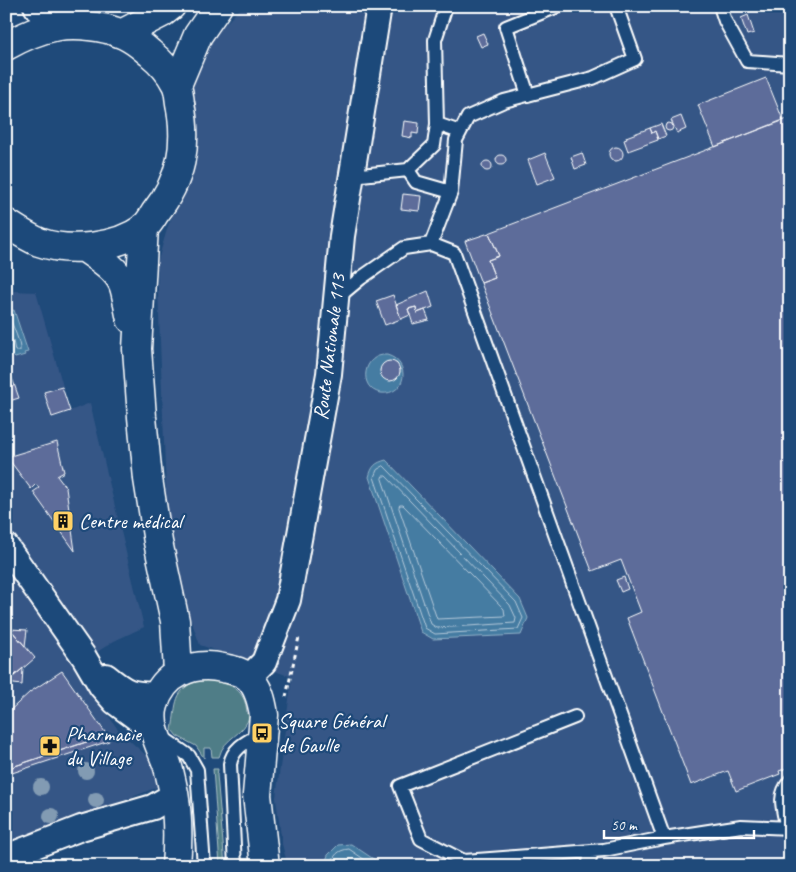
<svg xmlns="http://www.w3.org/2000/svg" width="796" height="872" font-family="Caveat,sans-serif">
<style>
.built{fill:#365786}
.green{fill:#507d87;stroke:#a8bec3}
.water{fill:#457ba2;stroke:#8fb0c7;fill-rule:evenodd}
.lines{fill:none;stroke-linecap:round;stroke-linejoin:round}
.shore{stroke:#b5cada;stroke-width:1}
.building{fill:#5d6c9a;stroke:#fff}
.lane-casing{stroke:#fff;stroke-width:16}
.street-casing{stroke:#fff;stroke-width:28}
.secondary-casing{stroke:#fff;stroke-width:31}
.path{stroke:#fff;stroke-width:3;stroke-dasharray:4 4;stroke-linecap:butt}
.lane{stroke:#1f4a7a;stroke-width:12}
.street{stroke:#1f4a7a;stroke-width:24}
.secondary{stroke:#1f4a7a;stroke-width:28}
.tree{fill:#829bb3}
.labels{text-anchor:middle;stroke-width:4.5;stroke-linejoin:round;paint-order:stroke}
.street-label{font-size:21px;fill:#fff;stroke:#1f4a7a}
.poi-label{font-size:21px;fill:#fff;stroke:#1f4a7a;text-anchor:start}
</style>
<rect width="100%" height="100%" fill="#1f4a7a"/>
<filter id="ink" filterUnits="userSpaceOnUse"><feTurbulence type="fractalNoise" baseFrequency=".02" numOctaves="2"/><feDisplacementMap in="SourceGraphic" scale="10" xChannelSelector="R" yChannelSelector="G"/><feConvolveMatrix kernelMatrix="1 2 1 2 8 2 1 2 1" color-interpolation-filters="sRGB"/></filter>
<g filter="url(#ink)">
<!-- built -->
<path class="built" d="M243,6H790V866H288L282,844L276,798L292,677L200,645L188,611L167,516L157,264L168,226L197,160L192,92L195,65L203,46Z
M10,291L36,292L70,411L90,403L144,627L114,641L74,667L119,731L150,759L160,786L6,847V292Z"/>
<!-- green -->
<path class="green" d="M201,679C225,681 246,686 247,714H250C245,736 224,736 219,757H212L211,748H204V758L196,746L177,736L172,730C177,703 172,690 201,679Z
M213,769H218L217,775L225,866H220Z"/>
<!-- water -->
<path class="water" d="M14,310L28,352L24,353L25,355L15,358L13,356L9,357L6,350L10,347L6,335V313Z
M387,355C412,362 406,396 381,393C357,389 363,353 387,355ZM388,361L397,363L401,371L397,378L390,381L382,377L380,370L383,364Z
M386,460L520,599L528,618L521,635L433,639L421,632L369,477C372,466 375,463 386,460Z
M351,844L378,862L380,866H324L328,855L338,845Z"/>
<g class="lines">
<!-- shore -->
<path class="shore" d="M6,317L10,318C13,327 21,343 20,351H15L13,341L6,338
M384,466L516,602L523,618L518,629L435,634L425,628L374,477L377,470Z
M383,476H386L510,605L516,618L515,623L437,628L431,624L382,479Z
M400,505H403L504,609L505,616L437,619L399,508Z
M330,866C334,855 338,850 349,849L374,866"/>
</g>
<!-- building -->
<path class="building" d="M748,15L754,33L747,35L741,18Z
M483,33L488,44L481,47L476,36Z
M766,78L783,120L715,147L698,105Z
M681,116L686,129L677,133L671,120Z
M790,118V767L779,771L780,774L736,791L728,771L691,785L627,618L641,612L621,560L592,571L481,283L495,278L488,260L499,256L489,233Z
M404,121L419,123L418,134L412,133V138L402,136Z
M665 127a4 4 0 1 1 8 0a4 4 0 1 1-8 0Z
M661,124L666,136L658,139L655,131L652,133L650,128Z
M650,128L652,133L655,131L658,140L628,151L624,140L627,139L626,137Z
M609 154a7 7 0 1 1 14 0a7 7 0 1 1-14 0Z
M545,153L555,177L537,184L528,160Z
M582,153L586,165L575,169L571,157Z
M496 160a5 5 0 1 1 10 0a5 5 0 1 1-10 0Z
M482 166a5 5 0 1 1 10 0a5 5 0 1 1-10 0Z
M403,194L421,196L419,211L401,209Z
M489,233L499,256L488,260L495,278L481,283L465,241Z
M428,291L433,307L417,313L416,307L408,309L410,315L401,319L396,305Z
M393,295L401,319L385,325L376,301Z
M416,307L417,313L425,310L429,320L413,324L408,309Z
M380 371a10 10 0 1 1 20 0a10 10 0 1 1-20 0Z
M11,375L19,398L6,402V376Z
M62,387L70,411L52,417L44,392Z
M57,442L64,472L57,476L66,488L75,551L33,492L39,488L36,484L31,489L7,457Z
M624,577L628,589L621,592L616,580Z
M7,625L35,658L6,683V626Z
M10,629L27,630L25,646Z
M23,668L22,685L6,683Z
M62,671L107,735L6,769V714L30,692Z
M107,735L109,741L6,775V769Z"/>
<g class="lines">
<!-- lane casing -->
<g class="lane-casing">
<path id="lane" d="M720,6L725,21L747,61L790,64
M528,95L506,27L558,6
M437,124L460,132
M408,170L416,182L451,192
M352,176L408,170L434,145L437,124L435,40L446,6
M431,244L451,192L456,140L468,117L504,101L593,78L635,59L616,6
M337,298L361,278L404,248L431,244L454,253L664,838
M575,717L400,786L421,839L464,861L604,850L664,838L741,826L790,828
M162,737L189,756L197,770L204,866
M787,828C783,809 777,796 790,781
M235,866L230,764C233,747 248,741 262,733
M588,866L592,851"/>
</g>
<!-- street casing -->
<g class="street-casing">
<path id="street" d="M36,6L43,17L55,27
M6,546L84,657L101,686L115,702L154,731
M106,676C128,694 130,694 158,695
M248,678L264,662L288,600L329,374L342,236L379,6
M6,857L81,828L153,807L174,795"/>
</g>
<!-- secondary casing -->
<g class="secondary-casing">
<path id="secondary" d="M123,33L162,13L171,6
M6,46C42,26 67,20 107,29C126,34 135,40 150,53C160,61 170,72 176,84C179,90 179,97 180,103C188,145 182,179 155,213C152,218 148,224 144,228C117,248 70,253 39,242C27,237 17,230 6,223
M177,85L198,35L218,6
M144,227L137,349L142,417L148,479L158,542L175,621L178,672
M86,249C99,258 117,269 123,284C127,294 128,308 131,319
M176,866C178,842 178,816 174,793C172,784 170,773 167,764C160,745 148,725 154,705C163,673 193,661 223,668C232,670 241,671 248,677C259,687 262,702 264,715L257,795L265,866"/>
</g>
<!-- path -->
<path class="path" d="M286,697L299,637"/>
<!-- lane -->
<use href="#lane" class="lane"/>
<!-- street -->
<use href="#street" class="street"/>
<!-- secondary -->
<use href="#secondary" class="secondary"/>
</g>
<!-- trees -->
<g class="tree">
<circle cx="86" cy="771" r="8"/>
<circle cx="41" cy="787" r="8"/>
<circle cx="96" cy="800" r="8"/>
<circle cx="51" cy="816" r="8"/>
</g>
</g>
<!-- icons -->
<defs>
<g id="building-square" transform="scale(1.125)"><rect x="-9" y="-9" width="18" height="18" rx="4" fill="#ffd166" stroke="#1f4a7a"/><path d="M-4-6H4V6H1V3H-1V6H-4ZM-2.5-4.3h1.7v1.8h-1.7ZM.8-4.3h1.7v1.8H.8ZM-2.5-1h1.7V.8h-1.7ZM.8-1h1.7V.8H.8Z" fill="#111"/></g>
<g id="bus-square" transform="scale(1.125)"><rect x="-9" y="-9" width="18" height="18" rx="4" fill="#ffd166" stroke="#1f4a7a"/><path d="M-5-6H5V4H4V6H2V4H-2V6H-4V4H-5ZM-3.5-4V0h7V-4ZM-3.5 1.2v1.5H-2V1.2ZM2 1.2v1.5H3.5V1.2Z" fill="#111"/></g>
<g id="pharmacy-square" transform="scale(1.125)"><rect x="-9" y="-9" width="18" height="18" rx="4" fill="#ffd166" stroke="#1f4a7a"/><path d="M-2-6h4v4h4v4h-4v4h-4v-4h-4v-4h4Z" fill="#111"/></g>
</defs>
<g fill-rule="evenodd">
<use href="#building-square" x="63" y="521"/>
<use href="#bus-square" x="262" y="733"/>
<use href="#pharmacy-square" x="50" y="746"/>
</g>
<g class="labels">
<!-- street labels -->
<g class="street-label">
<text transform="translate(329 347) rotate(-83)" y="7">Route Nationale 113</text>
</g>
<!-- poi labels -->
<g class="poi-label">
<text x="79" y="528">Centre médical</text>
<text x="278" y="728">Square Général<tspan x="278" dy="24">de Gaulle</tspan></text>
<text x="66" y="741">Pharmacie<tspan x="66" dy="24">du Village</tspan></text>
</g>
</g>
<!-- margin -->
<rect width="796" height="872" fill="none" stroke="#1f4a7a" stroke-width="25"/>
<rect x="12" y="12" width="771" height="847" fill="none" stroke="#fff" stroke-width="2" filter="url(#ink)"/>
<!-- scale -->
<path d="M604 830v8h150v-8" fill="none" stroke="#ffffff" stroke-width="2.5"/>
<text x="611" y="830" font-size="15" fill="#ffffff" stroke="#1f4a7a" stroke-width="4" paint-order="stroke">50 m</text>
</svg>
